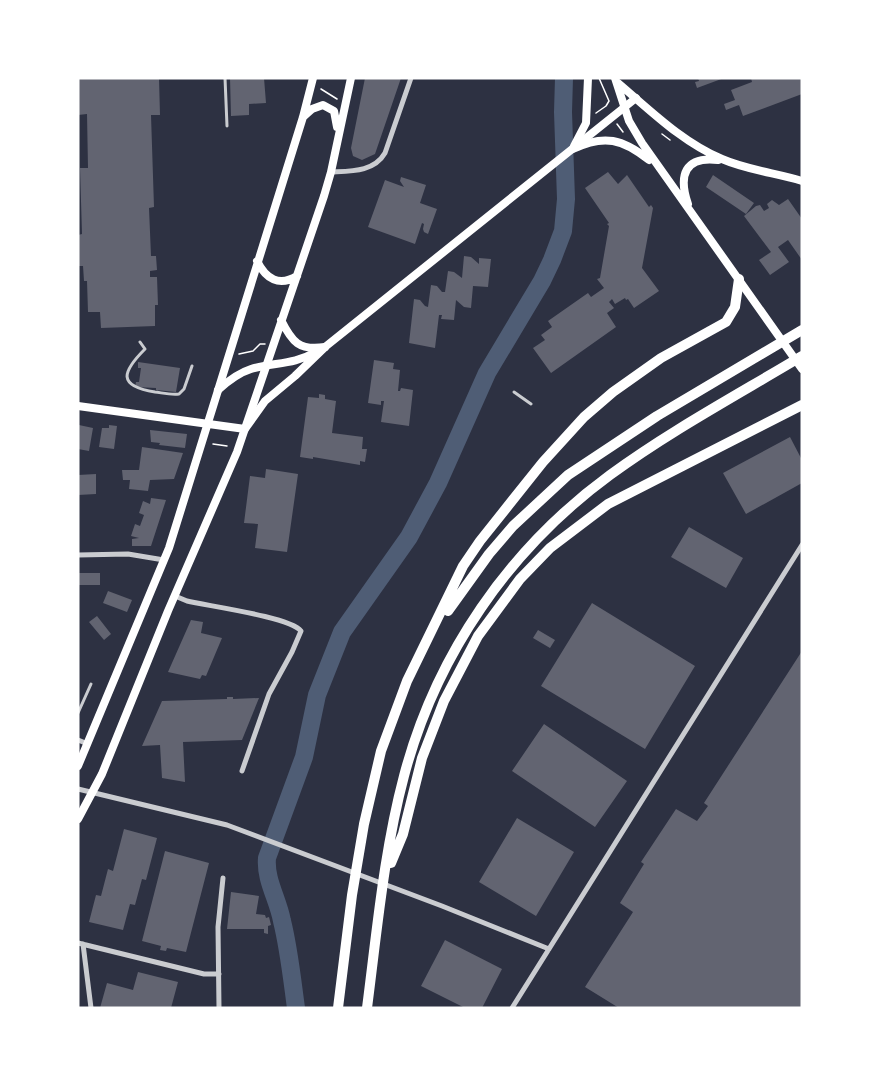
<svg xmlns="http://www.w3.org/2000/svg" width="880" height="1086" font-family="'PT Sans Narrow',sans-serif">
<style>
.lines{fill:none;stroke-linecap:round;stroke-linejoin:round}
.river{stroke:#4f5d75;stroke-width:18}
.building{fill:#626471}
.path{stroke:#fff;stroke-width:1.5}
.service{stroke:#caccd0;stroke-width:3}
.minor{stroke:#caccd0;stroke-width:5}
.secondary{stroke:#fff;stroke-width:8}
.primary{stroke:#fff;stroke-width:8}
.motorway{stroke:#fff;stroke-width:10}
</style>
<rect width="100%" height="100%" fill="#2d3142"/>
<g class="lines">
<!-- river -->
<path class="river" d="M296,1008C292,979 289,949 282,921C278,899 265,880 267,858L304,757L317,695L342,632L409,537L438,483L487,373L542,281L552,260L563,231L566,199L563,112L564,78"/>
</g>
<!-- building -->
<path class="building" d="M78,78H159L160,115H151L154,207L149,208L151,256H156L157,270L150,271V277H157L158,305H155V326L101,328L100,312H88L87,281H84L83,266H78V235L82,234L80,168H88L87,114L78,115Z
M230,78H264L266,103L249,104V115L231,116Z
M365,78H401L375,154L362,160L353,156L351,148Z
M698,78H724L697,88L695,82L699,81Z
M751,78H802V94L743,116L739,105L726,110L724,104L735,100L731,90L752,82Z
M608,172L618,184L627,175L649,207L651,205L653,208L642,268L659,291L634,308L628,299L626,300L625,298L615,304L612,299L609,302L614,308L607,313L616,327L551,373L533,348L545,340L541,335L552,327L548,321L588,293L591,297L604,288L597,279L600,278L609,226L607,224L609,223L585,188Z
M713,175L754,203L746,214L706,187Z
M401,177L426,185L420,203L437,209L428,234L424,232L423,229L424,224L422,223L415,244L368,227L385,180L404,187L400,181Z
M788,199L802,219V260L788,240L778,247L789,262L770,275L759,260L771,252L744,216L756,206L760,205L764,211L769,208L767,204L772,200L779,205Z
M464,256L471,257L479,264V258L491,259L488,287L473,286L471,308L464,307L456,300L454,320L441,319L442,315H439L435,348L409,343L414,299L420,300L425,306L428,307L431,285L437,286L442,292H445L448,271L454,272L462,278Z
M374,360L394,363L393,369L400,370L398,391H400L401,388L413,390L409,426L381,422L384,401H381V405L368,403Z
M138,362L180,368L176,392L156,390V388L135,387L136,382H139L141,368H138Z
M319,394L325,395V399L336,401L332,433L363,437L362,449H367L365,462L360,461V465L313,457V459L300,457L308,397L319,398Z
M79,425L93,428L89,451L78,449Z
M109,425L117,426L114,449L99,447L102,428H109Z
M150,430L187,434L185,448L159,445L160,443L151,442Z
M790,437L802,460V483L746,514L723,473Z
M142,447L183,453L174,479L150,480L148,491L129,489L130,480H123L122,470H139Z
M266,469L298,474L287,552L255,548L258,524L244,523L250,476L265,478Z
M96,474V494L78,495V475Z
M151,498L166,500L151,546H132V539L139,538L131,536L135,524L140,526L144,515L139,513L143,501L150,504Z
M689,527L743,558L726,588L671,557Z
M78,573H100V585H78Z
M108,591L132,600L127,612L103,603Z
M592,603L695,666L645,749L541,686Z
M97,616L111,634L104,640L89,622Z
M191,620L203,622L201,633L222,638L206,676L202,675L200,679L168,672Z
M538,630L555,640L550,648L533,638Z
M802,651V1008H619L585,987L633,912L620,903L644,864L641,862L676,809L697,821L708,806L704,803Z
M227,697H233V699L259,698L242,740L183,742L185,782L162,778L160,745L142,746L162,701L227,699Z
M544,724L627,781L595,827L512,771Z
M517,818L574,852L536,916L479,882Z
M124,829L157,838L146,880L142,879L135,905L130,904L123,930L89,922L96,895L101,896L108,869L113,871Z
M165,851L209,863L186,952L167,948L166,951L160,950L161,946L142,941Z
M231,892L259,896L256,914L265,915L266,918L269,917L271,925L268,926V934L264,933V929H227Z
M445,940L502,969L482,1008H465L421,986Z
M138,972L178,982L171,1008H100L107,983L133,990Z"/>
<g class="lines">
<!-- path -->
<path class="path" d="M321,89L337,99
M596,113L606,106L609,101L599,78
M617,124L623,132
M662,134L670,140
M239,354L253,351L260,344H265
M213,444L227,446"/>
<!-- service -->
<path class="service" d="M225,78L227,126
M140,342L145,349C122,372 117,386 155,392C163,393 171,395 179,394L184,389L192,366
M514,392L531,404
M78,713L91,684"/>
<!-- minor -->
<path class="minor" d="M331,172C351,171 374,172 385,153L411,78
M78,555L128,554L164,560
M175,596L187,601C208,606 290,617 301,631L292,652L269,694L242,771
M78,740L88,744
M78,789L227,825L442,906L549,949
M78,943L204,974H219
M83,944L91,1008
M219,1008L218,927L223,878
M512,1008L802,545"/>
<!-- secondary -->
<path class="secondary" d="M218,390C228,381 238,373 251,369C274,362 293,365 316,352
M78,406L245,429L265,401L295,376L325,347L636,98"/>
<!-- primary -->
<path class="primary" d="M615,78L629,121L642,143L802,369
M618,83C651,111 682,142 722,159C747,170 776,173 802,181
M303,117L312,109L323,105L334,111L337,127
M574,146L586,123L588,78
M573,149C604,134 623,139 649,160
M688,204C678,175 685,156 718,160
M257,261C266,279 279,287 297,276
M281,320C292,342 299,351 325,347
M78,766L169,548L303,117L313,78
M78,819L102,774L168,611L237,452L324,196L331,172L351,78"/>
<!-- motorway -->
<path class="motorway" d="M448,611L489,554L513,526L568,475L657,416L802,330
M391,863L403,834L422,758L444,701L478,636L520,579L550,548L608,504L802,405
M338,1008L352,895L364,824L381,751L407,681L463,566L480,541L543,462L584,417L613,392L661,358L726,322L735,307L739,279
M367,1008C377,931 384,851 404,776C436,655 509,549 610,475C670,431 737,395 802,356"/>
</g>
<!-- border -->
<rect width="880" height="1086" fill="none" stroke="#ffffff" stroke-width="159"/>
</svg>
